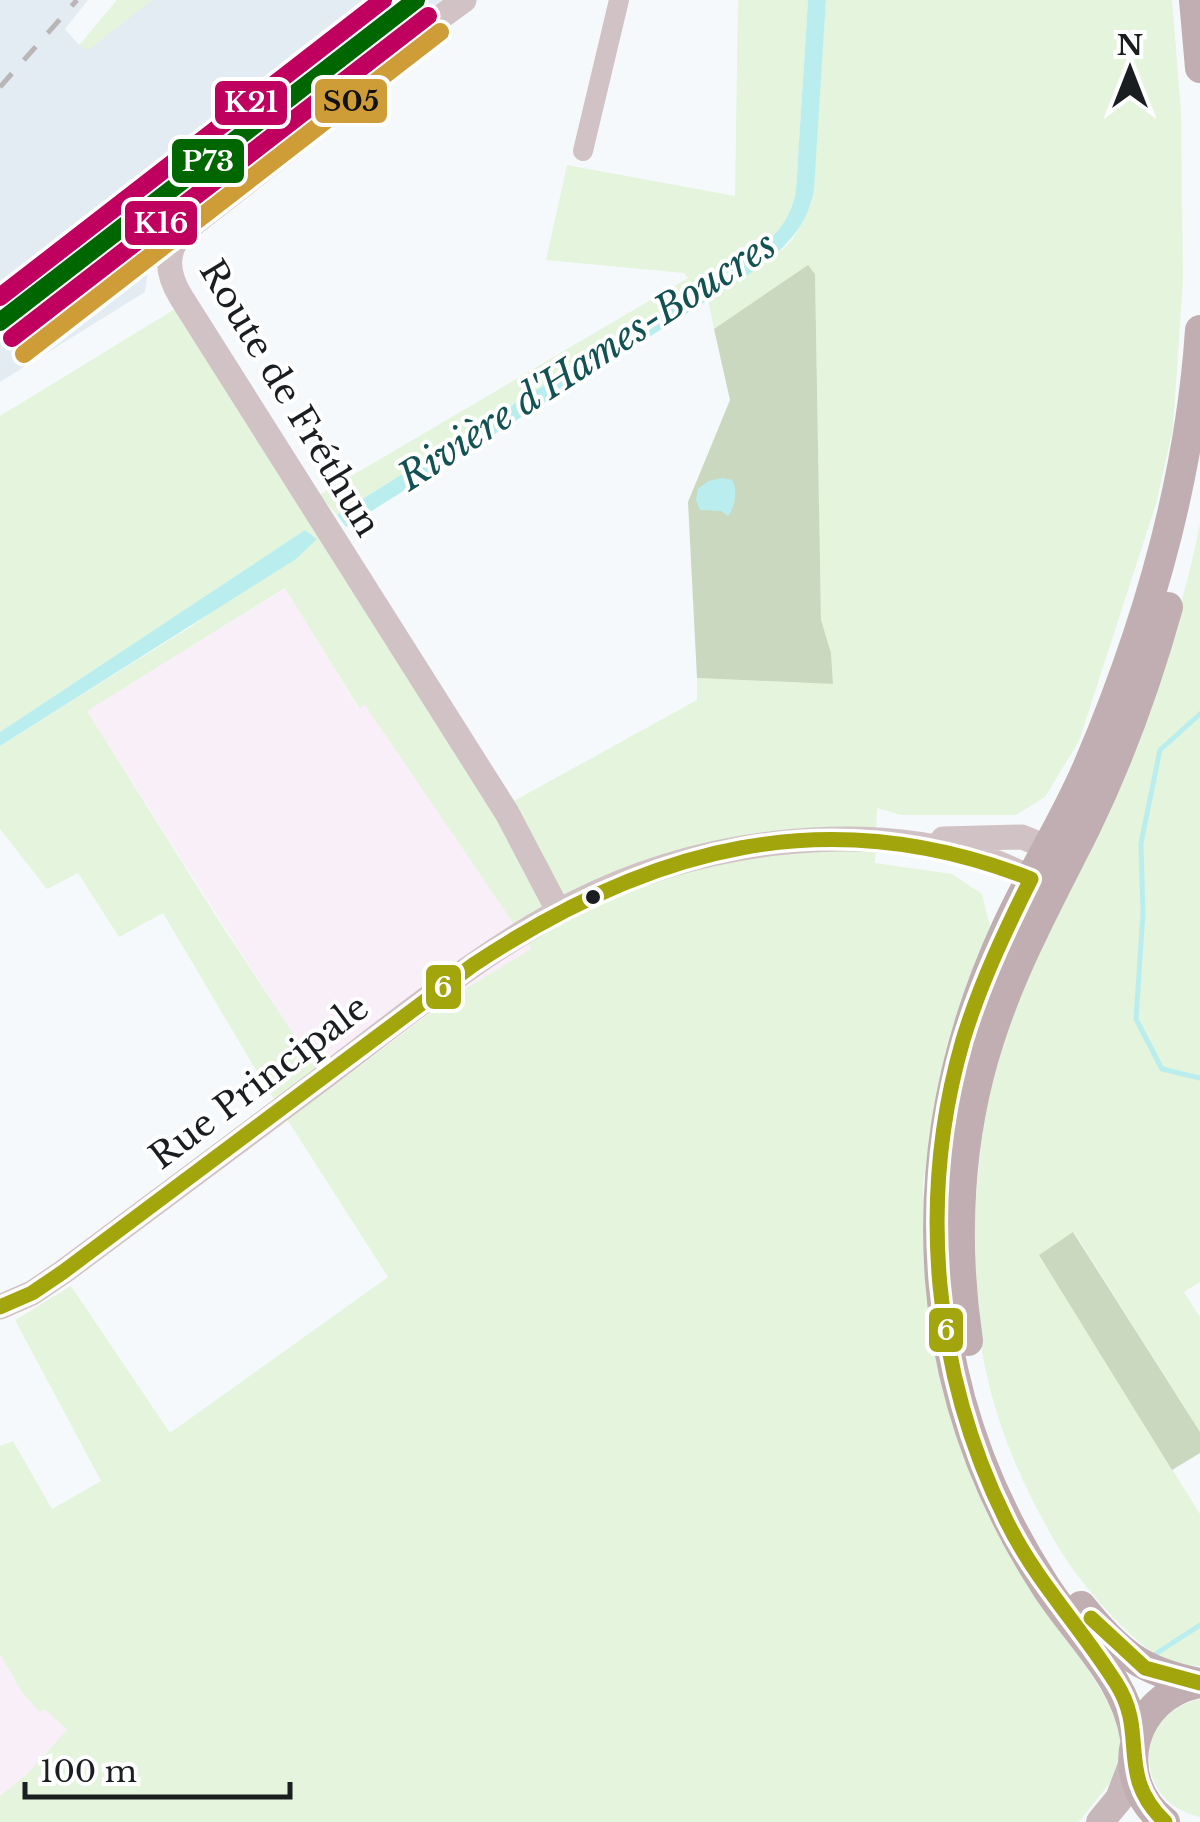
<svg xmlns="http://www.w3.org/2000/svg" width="1200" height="1822" font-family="'Libre Baskerville',serif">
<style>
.built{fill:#e4ecf3}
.industrial{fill:#f9eff8}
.green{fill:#e5f4dc;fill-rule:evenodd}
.forest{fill:#c9d8be}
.water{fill:#baeeee}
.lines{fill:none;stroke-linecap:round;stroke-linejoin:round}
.stream{stroke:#baeeee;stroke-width:5}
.minor{stroke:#d1c2c5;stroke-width:20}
.tertiary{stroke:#d1c2c5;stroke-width:25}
.secondary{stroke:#c7b7ba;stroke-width:28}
.primary{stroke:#c0aeb2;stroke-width:30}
.rail{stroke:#bab6b8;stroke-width:5;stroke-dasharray:18 18;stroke-linecap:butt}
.bus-1-casing{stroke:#fff;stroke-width:22}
.bus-1{stroke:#a3a50d;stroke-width:15}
.rail-1-casing{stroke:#fff;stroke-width:25}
.rail-2-casing{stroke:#fff;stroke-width:25}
.rail-3-casing{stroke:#fff;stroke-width:25}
.rail-4-casing{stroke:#fff;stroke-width:25}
.rail-1{stroke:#060;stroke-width:18}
.rail-2{stroke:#bf005f;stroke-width:18}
.rail-3{stroke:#bf005f;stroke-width:18}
.rail-4{stroke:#cf9d38;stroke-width:18}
.bus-dot{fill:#1a1e21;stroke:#fff;stroke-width:4}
.labels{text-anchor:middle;stroke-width:8;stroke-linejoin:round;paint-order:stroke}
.street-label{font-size:35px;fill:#1a1e21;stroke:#fff}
.water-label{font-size:38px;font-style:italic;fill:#135253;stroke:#fff}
.line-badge{stroke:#fff;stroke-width:4}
.badge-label{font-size:28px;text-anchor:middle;font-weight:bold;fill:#fff}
.pale-badge-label{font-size:28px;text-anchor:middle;font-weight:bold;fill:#111}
</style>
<rect width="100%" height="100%" fill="#f6f9fb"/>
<!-- built -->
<path class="built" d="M0,0H88L65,29L79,45L140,0H441L152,239L145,292L0,382Z"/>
<!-- industrial -->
<path class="industrial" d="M286,588L358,708L365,704L531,949L447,1000L329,1090L87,711Z
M0,1654L23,1694L41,1712L44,1708L67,1730L26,1775L0,1796Z"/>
<!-- green -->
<path class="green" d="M117,0H152L88,50L79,45Z
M738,0H808L796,190C790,228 764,245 734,266L337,515L319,495L688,278L684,273L546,260L567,165L735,196Z
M826,0H1172L1181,110L1183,280L1173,428L1156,504L1079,741L1045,797L1016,815H901L877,808L875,863L952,874L982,894L991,930L948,1041L923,1183L927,1296L969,1462L1002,1533L1121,1722L1120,1770L1079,1822H0V1796L26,1775L67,1730L45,1709L40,1712L23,1694L0,1654V1446L13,1441L52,1509L101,1481L15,1320L71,1286L170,1433L388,1277L260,1077L163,913L119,937L78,873L47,889L0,829V746L192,626L316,538L305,530L0,732V416L175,309L512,802L697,700V678L833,684L831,653L821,620L815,274L808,265L714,329L708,300L783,249L793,239L811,204ZM285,588L359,708L365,705L531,949L447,1000L330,1089L219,921L87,711Z
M1200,524V1282L1184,1292L1200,1317V1432L1074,1232L1039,1255L1200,1514V1666C1189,1666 1173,1665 1163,1659C1129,1640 1080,1583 1060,1550C983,1421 963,1314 979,1165C984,1123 987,1079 1001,1039C1029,963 1066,890 1100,817C1113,790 1128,763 1139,735C1164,667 1186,594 1200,524Z
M1200,1699V1817C1132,1802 1132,1715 1200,1699Z"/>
<!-- forest -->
<path class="forest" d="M808,265L815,274L821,620L831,653L833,684L697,678L688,502L730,400L714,329Z
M1073,1232L1200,1432V1453L1172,1470L1039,1255Z"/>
<!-- water -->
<path class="water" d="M808,0H826L814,189C805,246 753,271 708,300L346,527L337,515L734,266C764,246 790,228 796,190Z
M723,478L732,480C738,489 735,508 728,516L721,511L700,510L696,500L698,489L708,481Z
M305,530L317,539L296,559L0,746V732Z"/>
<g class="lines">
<!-- stream -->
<path class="stream" d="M1200,714L1160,750L1141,843L1143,913L1136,1019L1162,1069L1200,1078
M1157,1653L1200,1625"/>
<!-- minor -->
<path class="minor" d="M583,151L619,0"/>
<!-- tertiary -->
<path class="tertiary" d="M464,0L388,55L294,145L183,232C164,252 167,274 181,297L507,813L559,912
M943,839L1022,837L1064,854
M0,1307L32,1293L63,1272C149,1208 234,1145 319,1081C401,1019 483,950 575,903C697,841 857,819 989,860C1008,866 1026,876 1044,885"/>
<!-- secondary -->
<path class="secondary" d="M1100,1822L1119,1799L1132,1765"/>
<!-- primary -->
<path class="primary" d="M1194,0L1200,68
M968,1341C953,1242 958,1137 989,1041C1013,965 1051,897 1086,827C1120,757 1147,682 1168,607
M1081,1606C1118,1652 1141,1672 1200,1683
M1135,1738C1126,1677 1076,1635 1044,1584C985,1492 948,1390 940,1280C931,1158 955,1039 1006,928C1031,873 1064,822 1088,766C1147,628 1190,480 1200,330
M1165,1822C1109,1779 1131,1695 1200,1683"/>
<!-- rail -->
<path class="rail" d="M0,87L77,0"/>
<!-- bus-1 casing -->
<g class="bus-1-casing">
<path id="bus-1" d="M0,1307L32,1293L63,1272L473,965C650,847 827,799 1031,879C1005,931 980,984 963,1040C917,1198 933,1373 1006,1520C1035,1580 1081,1627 1116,1683C1149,1734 1115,1774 1165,1822
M1091,1618L1145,1668L1200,1683"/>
</g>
<!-- bus-1 -->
<use href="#bus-1" class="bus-1"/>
<!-- rail-1 casing -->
<g class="rail-1-casing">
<path id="rail-1" d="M0,322L416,0"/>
</g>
<!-- rail-2 casing -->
<g class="rail-2-casing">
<path id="rail-2" d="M12,338L428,16"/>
</g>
<!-- rail-3 casing -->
<g class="rail-3-casing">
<path id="rail-3" d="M0,297L383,0"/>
</g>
<!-- rail-4 casing -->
<g class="rail-4-casing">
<path id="rail-4" d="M24,354L440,32"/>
</g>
<!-- rail-1 -->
<use href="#rail-1" class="rail-1"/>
<!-- rail-2 -->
<use href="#rail-2" class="rail-2"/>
<!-- rail-3 -->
<use href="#rail-3" class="rail-3"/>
<!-- rail-4 -->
<use href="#rail-4" class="rail-4"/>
</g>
<!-- markers -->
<circle class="bus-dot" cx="593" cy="897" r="9"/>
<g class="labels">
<!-- street labels -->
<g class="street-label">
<text transform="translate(290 398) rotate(59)" y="12">Route de Fréthun</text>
<text transform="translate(259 1082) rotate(-37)" y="12">Rue Principale</text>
</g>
<!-- water labels -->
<g class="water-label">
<text transform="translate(587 361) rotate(-33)" y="13">Rivière d'Hames-Boucres</text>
</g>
</g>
<g class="line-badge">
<rect x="313" y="77" width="76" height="48" rx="10" fill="#cf9d38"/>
<rect x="213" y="79" width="76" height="48" rx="10" fill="#bf005f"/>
<rect x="170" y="137" width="76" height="48" rx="10" fill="#060"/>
<rect x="123" y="199" width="76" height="48" rx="10" fill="#bf005f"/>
<rect x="424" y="963" width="39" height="48" rx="10" fill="#a3a50d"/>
<rect x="927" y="1306" width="38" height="48" rx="10" fill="#a3a50d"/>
</g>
<g class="badge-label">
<text x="251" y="112">K21</text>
<text x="208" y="171">P73</text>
<text x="161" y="233">K16</text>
<text x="443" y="997">6</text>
<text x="946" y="1340">6</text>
</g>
<g class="pale-badge-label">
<text x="351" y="111">S05</text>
</g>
<!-- north arrow -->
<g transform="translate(1130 70)" stroke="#ffffff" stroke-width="8" paint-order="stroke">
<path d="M0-8L18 38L0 25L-18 38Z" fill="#1a1e21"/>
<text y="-15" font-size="28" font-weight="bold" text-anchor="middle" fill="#1a1e21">N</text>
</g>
<!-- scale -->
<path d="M25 1782v15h265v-15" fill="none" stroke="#1a1e21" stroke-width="5"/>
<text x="40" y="1782" font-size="30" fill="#1a1e21" stroke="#ffffff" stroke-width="8" paint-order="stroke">100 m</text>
</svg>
